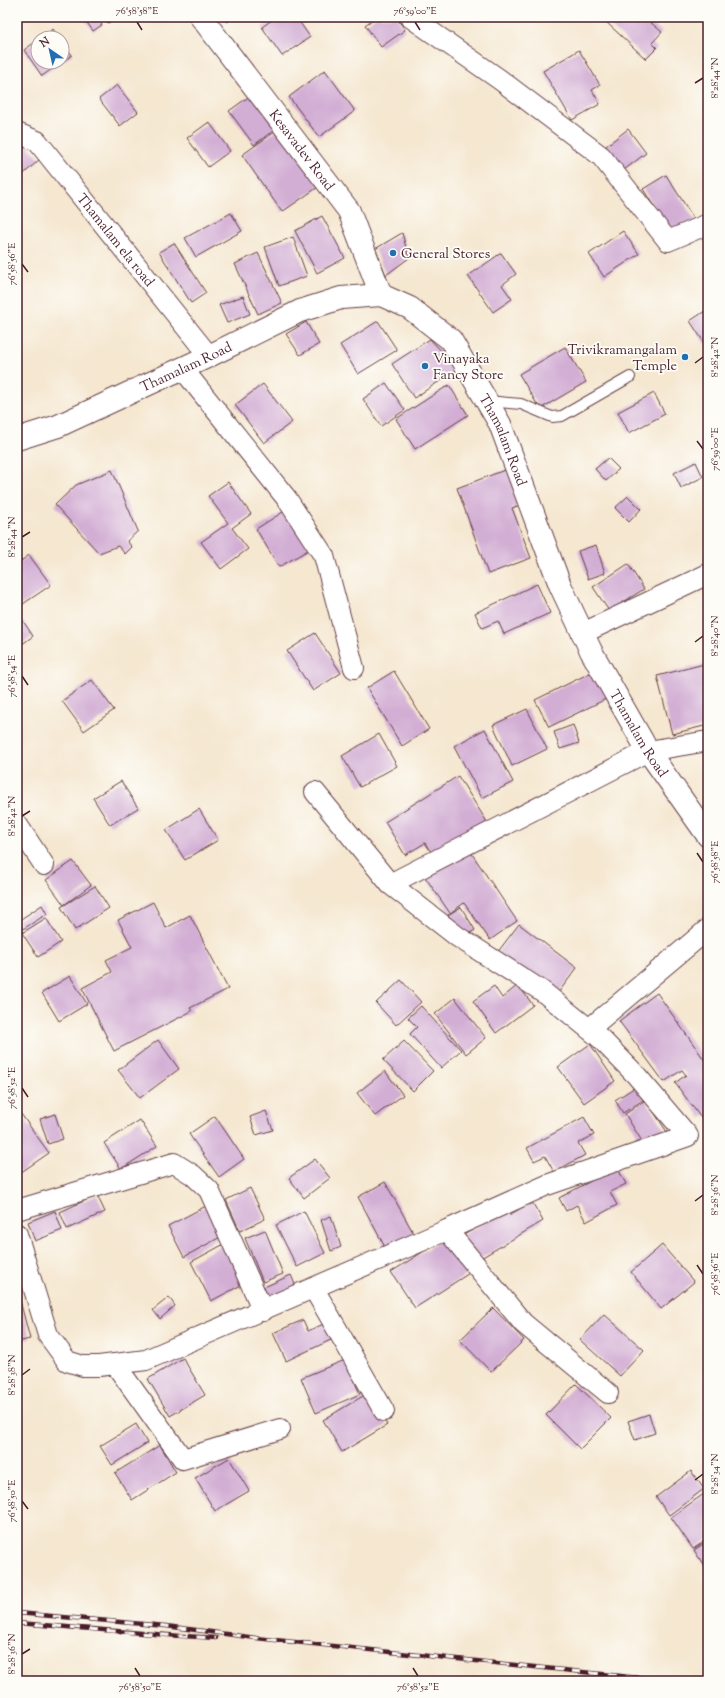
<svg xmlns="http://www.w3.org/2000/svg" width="725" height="1698" font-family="'Sorts Mill Goudy',serif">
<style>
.building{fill:#d2add4}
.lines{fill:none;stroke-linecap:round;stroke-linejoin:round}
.lane-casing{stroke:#643d44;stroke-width:12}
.street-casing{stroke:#643d44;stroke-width:22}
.secondary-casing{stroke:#643d44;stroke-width:24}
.lane{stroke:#fff;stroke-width:10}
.street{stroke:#fff;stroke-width:20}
.secondary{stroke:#fff;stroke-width:22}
.rail-casing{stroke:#4a1f2b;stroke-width:4.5}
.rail{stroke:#fdfcf7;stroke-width:3;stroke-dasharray:9;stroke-linecap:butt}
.ticks{fill:none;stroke:#4a1f2b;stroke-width:1.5}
.poi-dot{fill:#1f6fb2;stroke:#fdfcf7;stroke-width:1.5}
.labels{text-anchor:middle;stroke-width:3.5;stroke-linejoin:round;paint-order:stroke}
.street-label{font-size:14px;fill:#4a1f2b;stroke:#fdfcf7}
.poi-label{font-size:14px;fill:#4a1f2b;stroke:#fdfcf7;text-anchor:start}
.neatline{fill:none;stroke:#4a1f2b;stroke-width:1.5}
.ticks-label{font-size:10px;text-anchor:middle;fill:#4a1f2b}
</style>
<rect width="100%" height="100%" fill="#fdfcf7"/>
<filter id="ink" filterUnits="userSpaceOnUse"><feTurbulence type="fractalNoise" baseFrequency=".025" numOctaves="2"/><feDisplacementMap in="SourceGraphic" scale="8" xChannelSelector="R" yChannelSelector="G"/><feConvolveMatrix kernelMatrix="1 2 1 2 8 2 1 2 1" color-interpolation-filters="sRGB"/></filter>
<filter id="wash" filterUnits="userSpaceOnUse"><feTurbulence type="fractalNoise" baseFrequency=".012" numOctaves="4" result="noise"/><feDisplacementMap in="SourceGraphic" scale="16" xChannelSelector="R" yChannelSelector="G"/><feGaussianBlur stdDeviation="0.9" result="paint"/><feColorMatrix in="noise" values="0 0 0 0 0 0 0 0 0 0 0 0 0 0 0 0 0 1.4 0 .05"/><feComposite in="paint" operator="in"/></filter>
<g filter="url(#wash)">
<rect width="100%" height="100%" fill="#f5e7d0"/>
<g id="blocks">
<!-- building -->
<path class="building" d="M83,17H97L102,25L93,31Z
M104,17H118L108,23Z
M222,17H233L227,22Z
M276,17H296L310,37L282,56L262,27Z
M376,17H396L405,30L381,47L365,25Z
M610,17H655L650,22L662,32L652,43L657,48L646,59L605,21Z
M53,29L60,38H41Z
M38,40V62H62L42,76L24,50Z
M62,41L72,55L62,62Z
M579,50L600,85L592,90L600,104L572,120L543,71Z
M325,70L355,111L319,137L289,97Z
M117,85L138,112L120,126L99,99Z
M254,93L278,127L254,145L229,111Z
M209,122L230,151L208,167L187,138Z
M280,128L321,185L282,212L242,155Z
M628,129L646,153L624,170L606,146Z
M27,145L40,159L17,180V154Z
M666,175L696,222L673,237L643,189Z
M231,213L242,231L196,257L185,238Z
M322,216L345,258L317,273L295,231Z
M623,231L639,254L604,277L589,254Z
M402,233L409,258L386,275L375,249Z
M293,237L307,276L279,286L265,247Z
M174,243L206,293L191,303L159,252Z
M258,253L282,303L258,314L235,264Z
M501,253L516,274L502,285L512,299L493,312L468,276Z
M243,296L250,314L227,323L219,305Z
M708,309V342L705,344L690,321Z
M378,321L397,350L358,374L340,345Z
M306,322L319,344L300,355L286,334Z
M430,339L458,369L414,398L392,364Z
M565,347L586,382L540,409L519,374Z
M386,383L405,410L381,426L363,399Z
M263,384L292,422L264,443L235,405Z
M449,385L468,415L415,449L396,419Z
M654,393L665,414L629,433L618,412Z
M608,458L619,469L606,481L595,469Z
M696,462L703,477L681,488L674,473Z
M510,468L524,504L512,508L531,558L488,574L457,488Z
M112,470L138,531L127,541L132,547L125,554L118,546L99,553L55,505L76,485Z
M228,482L251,514L232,528L248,549L221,569L201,542L228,523L208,496Z
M628,496L641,509L629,522L615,508Z
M286,510L310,549L279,567L256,529Z
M596,545L605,573L588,579L578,551Z
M29,555L51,585L20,606L17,601V564Z
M628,564L644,589L609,611L593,587Z
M537,584L550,613L504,634L498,621L482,628L475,613Z
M23,621L33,636L17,648V626Z
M315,633L341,673L313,691L287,651Z
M708,663V725L672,734L657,676Z
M598,669L612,696L549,727L535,700Z
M394,671L429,729L402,746L367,688Z
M92,680L114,710L84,731L62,701Z
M527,709L547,749L512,766L493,725Z
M573,725L579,743L560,749L554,732Z
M485,729L513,782L482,798L454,746Z
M379,734L397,766L360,787L342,756Z
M458,776L487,822L433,855L425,843L405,855L385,822Z
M121,781L138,808L110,825L93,798Z
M199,809L218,840L185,860L166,830Z
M468,848L517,921L490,940L464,903L450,913L425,877Z
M73,861L91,885L64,905L46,880Z
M95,886L109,908L75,930L61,907Z
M153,902L166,928L190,915L228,989L190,1008L192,1011L114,1051L82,988L112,972L106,960L132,947L118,920Z
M42,905L47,914L23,929L18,921Z
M461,907L475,930L462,938L448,915Z
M46,918L61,942L38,957L22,933Z
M519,924L577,968L555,997L497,953Z
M70,976L87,1004L59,1021L42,993Z
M401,980L421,1002L396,1025L376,1003Z
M518,985L533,1005L496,1033L473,1001L494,986L502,998Z
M657,993L708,1065V1114L701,1118L675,1083L686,1075L682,1070L664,1082L619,1021Z
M455,998L486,1038L466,1054L435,1014Z
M421,1006L461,1050L441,1068L410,1034L417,1027L408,1018Z
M158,1040L179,1069L140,1098L118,1070Z
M404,1041L433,1071L413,1091L383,1060Z
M590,1044L615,1081L584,1103L558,1067Z
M385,1071L403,1095L375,1116L357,1093Z
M640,1084L648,1097L623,1113L615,1100Z
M646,1100L667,1132L645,1146L625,1114Z
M266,1111L273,1130L256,1135L250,1117Z
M21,1114L49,1153L20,1173L17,1168V1116Z
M55,1114L63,1139L48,1144L40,1119Z
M215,1116L244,1159L219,1177L189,1134Z
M584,1117L594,1135L578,1143L585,1155L554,1172L545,1156L534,1161L527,1148Z
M140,1120L157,1146L121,1169L104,1143Z
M315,1159L330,1178L304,1198L289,1178Z
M617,1167L626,1184L610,1192L617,1205L586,1222L577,1205L566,1211L559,1198Z
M385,1182L414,1234L386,1249L358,1197Z
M250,1188L265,1219L240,1231L226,1200Z
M97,1195L105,1212L67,1229L60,1212Z
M532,1202L543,1221L476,1261L462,1236L506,1210L509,1215Z
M206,1206L222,1236L184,1257L168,1226Z
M55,1211L62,1230L35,1241L28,1222Z
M304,1211L325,1253L297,1267L276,1225Z
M331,1216L341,1247L331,1251L321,1220Z
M265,1230L283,1274L263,1282L245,1238Z
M448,1236L471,1272L415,1308L391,1272Z
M226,1243L247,1282L211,1301L191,1262Z
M662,1245L694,1282L661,1309L631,1272Z
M291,1275L296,1287L265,1301L260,1289Z
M17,1289L30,1339L17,1342Z
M169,1297L175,1306L160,1319L153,1310Z
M493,1308L524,1340L491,1372L460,1340Z
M604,1314L644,1350L620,1376L580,1340Z
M303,1320L308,1331L328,1322L335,1338L286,1361L273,1333Z
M183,1358L205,1395L170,1416L148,1379Z
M345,1360L360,1394L316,1413L301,1378Z
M576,1384L611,1418L580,1449L546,1415Z
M368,1393L387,1425L342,1452L323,1420Z
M649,1414L655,1433L635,1440L628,1421Z
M136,1424L147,1443L112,1465L100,1446Z
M160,1445L176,1472L132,1500L115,1473Z
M229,1458L249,1491L215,1511L195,1478Z
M691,1471L704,1489L669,1515L656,1497Z
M708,1491V1539L693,1549L671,1517Z
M708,1541V1572L694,1550Z"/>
</g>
</g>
<g filter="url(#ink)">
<use href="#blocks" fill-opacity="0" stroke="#643d44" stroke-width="1"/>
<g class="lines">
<!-- lane casing -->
<g class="lane-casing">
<path id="lane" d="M487,401L521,404L552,417L562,416L630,377"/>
</g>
<!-- street casing -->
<g class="street-casing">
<g id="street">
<path d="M410,17L499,79L601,156L668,241L708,224"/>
<path id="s1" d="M17,133L37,141L209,356"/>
<path d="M182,368L287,499L324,556L354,668"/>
<path d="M583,633L708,574"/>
<path d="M315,792L390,884L458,937L542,991L600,1038L636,1075L688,1136L547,1185L447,1230"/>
<path d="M17,824L44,865"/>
<path d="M390,884L648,751L708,741"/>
<path d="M589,1029L708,929"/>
<path d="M17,1210L174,1163L193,1175L209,1190L263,1311"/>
<path d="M17,1234L48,1335L67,1361L83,1366H99L146,1360L447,1230L523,1323L608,1393"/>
<path d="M314,1289L384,1411"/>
<path d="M115,1364L183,1459L280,1429"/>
</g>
</g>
<!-- secondary casing -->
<g class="secondary-casing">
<g id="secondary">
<path id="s2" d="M201,17L349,211L381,295"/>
<path id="s3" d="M17,439L58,426L209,356L300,311L341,298L381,295L410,308L451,340L500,424L560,585L591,651L648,751L708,836"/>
</g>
</g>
<!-- lane -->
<use href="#lane" class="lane"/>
<!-- street -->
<use href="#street" class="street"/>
<!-- secondary -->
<use href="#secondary" class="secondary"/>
<!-- rail casing -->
<g class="rail-casing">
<path id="rail" d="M17,1613L166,1626L256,1638L669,1681
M17,1623C84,1628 150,1635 216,1638"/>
</g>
<!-- rail -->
<use href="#rail" class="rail"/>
</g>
</g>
<!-- ticks -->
<path class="ticks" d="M137,22L142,30M415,22L420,30M695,83L703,78M22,264L28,272M695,363L703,357M697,441L703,449M22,537L30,532M695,642L703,636M22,676L28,685M22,816L30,811M697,853L703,862M22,1088L28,1097M695,1201L703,1195M697,1265L703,1274M22,1375L30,1369M695,1480L703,1474M22,1501L28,1509M22,1654L30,1649M135,1668L140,1676M413,1668L418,1676"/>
<!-- markers -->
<g class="poi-dot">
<circle cx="393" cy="253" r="4"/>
<circle cx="685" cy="357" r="4"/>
<circle cx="425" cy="366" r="4"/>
</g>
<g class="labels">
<!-- street labels -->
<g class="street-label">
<text dy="5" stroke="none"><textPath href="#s2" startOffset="167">Kesavadev Road</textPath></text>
<text dy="5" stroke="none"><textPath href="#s1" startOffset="148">Thamalam ela road</textPath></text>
<text dy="5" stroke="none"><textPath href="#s3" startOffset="184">Thamalam Road</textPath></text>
<text dy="5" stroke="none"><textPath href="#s3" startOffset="591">Thamalam Road</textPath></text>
<text dy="5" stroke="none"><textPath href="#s3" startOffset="915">Thamalam Road</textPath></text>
</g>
<!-- poi labels -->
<g class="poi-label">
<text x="401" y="258">General Stores</text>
<text x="677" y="354" text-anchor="end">Trivikramangalam<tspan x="677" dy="16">Temple</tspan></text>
<text x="433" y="363">Vinayaka<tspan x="433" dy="16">Fancy Store</tspan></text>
</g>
</g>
<!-- margin -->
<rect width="725" height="1698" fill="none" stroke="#fdfcf7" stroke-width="44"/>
<!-- north arrow -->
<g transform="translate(50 50) rotate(326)"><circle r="19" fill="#fdfcf7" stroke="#b5a4a5"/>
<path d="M0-3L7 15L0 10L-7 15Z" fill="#1f6fb2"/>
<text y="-6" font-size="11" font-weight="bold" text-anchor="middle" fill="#4a1f2b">N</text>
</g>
<rect x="22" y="22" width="681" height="1654" class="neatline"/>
<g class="ticks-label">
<text x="137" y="14">76°58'58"E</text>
<text x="415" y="14">76°59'00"E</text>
<text transform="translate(714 78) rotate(-90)" y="4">8°28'44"N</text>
<text transform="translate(11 264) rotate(-90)" y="4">76°58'56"E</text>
<text transform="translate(714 357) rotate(-90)" y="4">8°28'42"N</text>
<text transform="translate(714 449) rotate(-90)" y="4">76°59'00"E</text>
<text transform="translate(11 537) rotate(-90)" y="4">8°28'44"N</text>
<text transform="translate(714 636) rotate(-90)" y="4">8°28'40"N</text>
<text transform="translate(11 676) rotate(-90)" y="4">76°58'54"E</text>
<text transform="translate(11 816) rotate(-90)" y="4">8°28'42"N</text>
<text transform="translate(714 862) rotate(-90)" y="4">76°58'58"E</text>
<text transform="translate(11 1088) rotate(-90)" y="4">76°58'52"E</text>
<text transform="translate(714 1195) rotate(-90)" y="4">8°28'36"N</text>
<text transform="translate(714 1274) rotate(-90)" y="4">76°58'56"E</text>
<text transform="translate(11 1375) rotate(-90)" y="4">8°28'38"N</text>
<text transform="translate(714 1474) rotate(-90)" y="4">8°28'34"N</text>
<text transform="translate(11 1501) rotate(-90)" y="4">76°58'50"E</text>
<text transform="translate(11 1654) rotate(-90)" y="4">8°28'36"N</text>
<text x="140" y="1690">76°58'50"E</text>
<text x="418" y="1690">76°58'52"E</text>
</g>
</svg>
